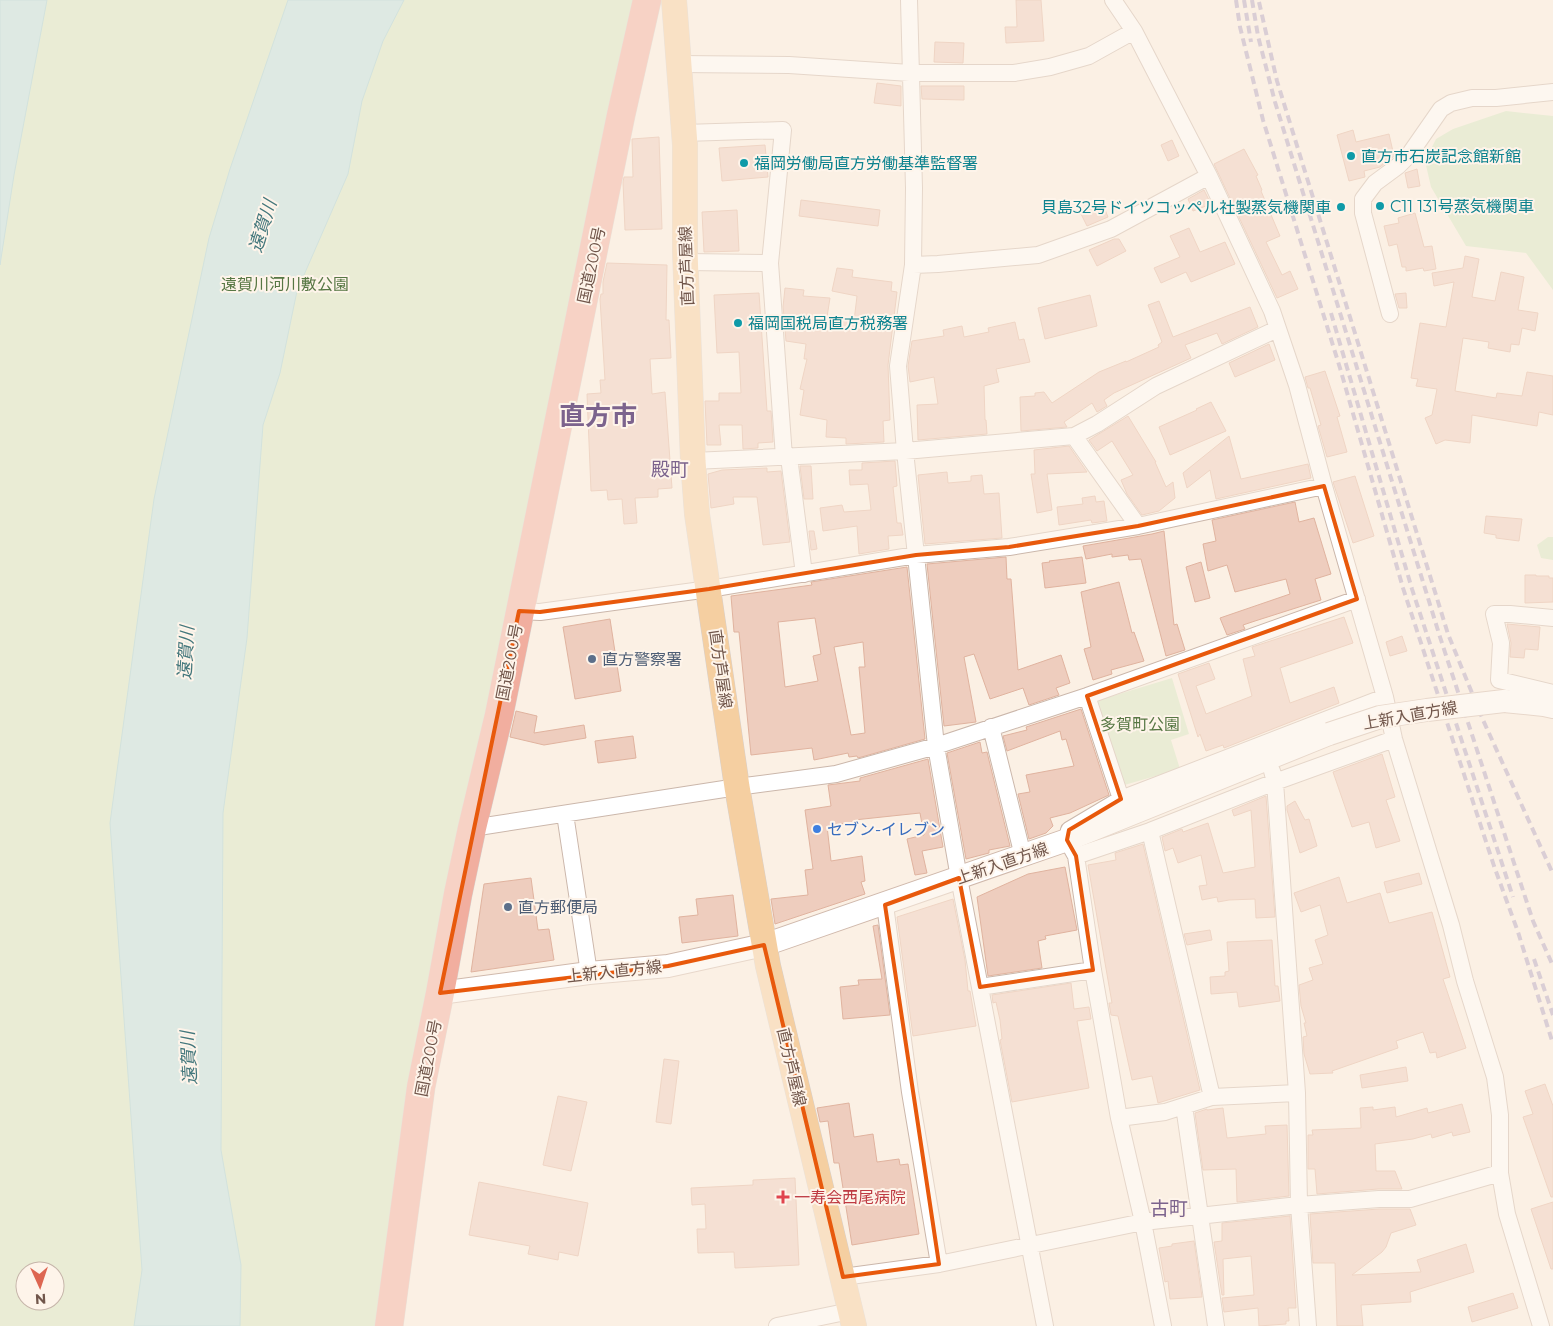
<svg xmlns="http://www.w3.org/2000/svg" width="1553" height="1326" font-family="Montserrat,'Noto Sans JP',sans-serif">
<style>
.green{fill:#d5e7c4;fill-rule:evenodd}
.water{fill:#bae0e3;stroke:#a1d0d4}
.building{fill:#eecdbe;stroke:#e0b39f;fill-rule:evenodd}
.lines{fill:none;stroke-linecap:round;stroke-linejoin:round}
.street-casing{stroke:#cbb7ab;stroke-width:18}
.secondary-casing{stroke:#d0b9ac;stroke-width:24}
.primary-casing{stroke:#d7d0cd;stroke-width:26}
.highway-casing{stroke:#d7d0cd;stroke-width:29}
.street{stroke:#fff;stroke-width:16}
.secondary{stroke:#fff;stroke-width:22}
.primary{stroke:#f5cfa1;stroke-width:25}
.highway{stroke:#f1ae9f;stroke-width:28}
.rail{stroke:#b2a4c3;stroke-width:4;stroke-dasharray:8 5;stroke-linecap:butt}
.secondary-bridge-casing{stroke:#d0b9ac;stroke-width:24;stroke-linecap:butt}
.secondary-bridge{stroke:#fff;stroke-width:22}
.marked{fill:none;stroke:#e8590c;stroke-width:4;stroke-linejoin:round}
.culture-dot{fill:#0f9aa8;stroke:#fef4ea;stroke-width:2}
.service-dot{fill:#5c6f8a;stroke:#fef4ea;stroke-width:2}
.shop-dot{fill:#3f7fe0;stroke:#fef4ea;stroke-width:2}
.health-dot{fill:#e0444e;stroke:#fef4ea;stroke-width:2}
.labels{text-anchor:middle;stroke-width:4;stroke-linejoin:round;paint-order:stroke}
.culture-label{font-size:16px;fill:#0d838f;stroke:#fef4ea;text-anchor:start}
.street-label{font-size:16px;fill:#71564b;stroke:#fef4ea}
.park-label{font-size:16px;fill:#577744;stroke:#fef4ea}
.service-label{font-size:16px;fill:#4e5e75;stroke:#fef4ea;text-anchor:start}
.shop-label{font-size:16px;fill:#366cbe;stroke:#fef4ea;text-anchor:start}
.health-label{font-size:16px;fill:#be3a42;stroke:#fef4ea;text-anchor:start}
.water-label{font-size:18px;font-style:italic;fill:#43777c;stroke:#fef4ea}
.quarter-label{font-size:19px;fill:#7c638d;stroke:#fef4ea}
.town-label{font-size:26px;font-weight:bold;fill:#7c638d;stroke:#fef4ea}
</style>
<rect width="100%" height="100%" fill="#fbf0e4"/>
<!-- green -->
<path class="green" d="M0,0H633L508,610L442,911L378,1326H0ZM25,1271H55V1301H25Z
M1506,111L1553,116V290L1526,253L1466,246L1431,187L1425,161L1436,139L1453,129Z
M1548,537H1553V560L1541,558L1537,545Z
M1172,678L1189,734L1171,740L1180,769L1121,786L1096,701Z"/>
<!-- water -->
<path class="water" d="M0,0H47L14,175L0,265Z
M288,0H404L383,41L362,101L348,174L297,291L280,373L263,425L247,638L223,813L221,1150L241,1265L240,1326H134L142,1270L110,823L154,499L209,238L230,169Z"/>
<!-- building -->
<path class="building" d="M1016,0H1041L1044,41L1006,43L1005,27H1017Z
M935,42L964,43L963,63L934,62Z
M877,83L901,86V106L874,103Z
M921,86H964V100L922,99Z
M1353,130L1356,142L1389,134L1394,156L1380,167L1364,171L1365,177L1349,181L1337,135Z
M659,137L662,229L625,230L623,182L624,177H633L632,139Z
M1172,140L1179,156L1168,161L1161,145Z
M765,145L768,177L722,181L719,148Z
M1244,149L1258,175L1256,176L1262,190L1261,191L1280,236L1266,242L1282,275L1290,271L1298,289L1277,298L1214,164Z
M1417,169L1420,186L1408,188L1405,173Z
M1204,190L1211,204L1193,211L1188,199Z
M801,200L880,210L878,226L799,216Z
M1102,202L1108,217L1087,226L1080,212Z
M737,210L739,251L704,252L702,212Z
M1415,213L1424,247L1432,246L1436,269L1424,271L1423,268L1406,271V267H1402L1397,244L1389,246L1384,226L1399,223L1398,218Z
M1189,228L1200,252L1225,242L1235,264L1191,282L1186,272L1161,283L1154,268L1180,257L1170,236Z
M1114,239H1119L1126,251L1097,266L1089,250Z
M1465,256L1479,259L1472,297L1495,301L1501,272L1524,277L1518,310L1538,313L1535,331L1522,328L1519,345L1511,344L1510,352L1488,348L1489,342L1463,338L1455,391L1496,398L1497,393L1522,396L1527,372L1553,376V415L1539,412L1537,426L1472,415L1470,443L1445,440L1436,444L1425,418L1432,415L1437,389L1416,386L1418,379L1411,378L1420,323L1446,327L1454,282L1434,286L1432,273L1463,268Z
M607,263L667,265L666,320H669L671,358L650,359L652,394L665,392L672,488L658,489V497L635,498L637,523L624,524L622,499L608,500L607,490L591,491L587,394L601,393L600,380H605L600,299L601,294H603V282Z
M837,268L853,270L852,277L892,282L891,291L897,292L888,365L890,420L883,421L884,442L846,444V438L826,437L827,420L800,415L804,390L800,389L807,359H804L806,344L786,341L785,329L787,316H784L783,307L785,288L804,290L803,296L830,298L827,317L854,321L857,296L832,291Z
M759,293L767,411H771L773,442L758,443V448L743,449L742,425H719L721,445H707L705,401H719V393H741L739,352L717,353L714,295Z
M1406,293L1407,308H1399L1395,294Z
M1090,295L1097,326L1045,339L1038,308Z
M1159,301L1173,337L1250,307L1258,327L1222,344L1217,333L1185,345L1191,358L1114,393L1104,400L1107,406L1097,412L1092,403L1064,422L1067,427L1021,431L1020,397L1035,396V393L1044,392L1052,403L1099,372L1126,361V362L1159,347L1158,345L1162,342L1148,305Z
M1015,322L1019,340L1024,339L1030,362L996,369L999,382L984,386L985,420H986L987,434L918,440L917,405L938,404L934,377L910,382L908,366L912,341L944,336L943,330L962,326L964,337L989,332L988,328Z
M1269,344L1275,360L1235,377L1229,363Z
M1325,371L1340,416L1337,417L1347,452L1327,457L1318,426L1321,425L1310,388H1308L1305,377Z
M1211,402L1226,431L1170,455L1159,427L1197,410L1196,409Z
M1128,416L1156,462H1155L1166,487L1173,482L1175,498L1159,511L1142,515L1127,494L1121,480L1133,475L1112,441L1097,451L1089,440Z
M1229,436L1241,479L1308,464L1311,478L1216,499L1210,470L1187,488L1183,473Z
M1069,446L1087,472L1047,474L1052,510L1037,513L1031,474H1035L1034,450Z
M895,461L897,486L893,487L897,523H901L903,535L888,536L889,549L859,554L857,526L823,531L820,508L842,505L844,512L871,510L868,484L850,485L849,470H862V463Z
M800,466H811L813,499H804Z
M767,468V472L781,471L790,542L763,545L757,497H733L734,504L711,508L708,474L722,470Z
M947,472L948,483L971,481V476L982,475L984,494L999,493L1002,538L925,544L918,475Z
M1355,476L1374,536L1353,543L1333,482Z
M1095,496L1096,502L1104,501L1107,521L1092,523L1091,520L1059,525L1057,507L1083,504L1082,498Z
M1295,502L1299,522L1314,518L1331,574L1315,579L1321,600L1255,621L1243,625L1245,629L1227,635L1220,618L1290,594L1286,579L1235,592L1227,565L1208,571L1203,544L1216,541L1212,520Z
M1486,516L1522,519L1519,541L1496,538V535L1484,533Z
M809,531H814L817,549L811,550Z
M1164,531L1174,625L1177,624L1185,650L1166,656L1141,559L1129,560L1128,555L1112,557V554L1086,559L1083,546L1152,534Z
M1006,557L1007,579H1011L1018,670L1061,655L1070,683L1056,688L1059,695L1029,705L1023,688L990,699L974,654L964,657L976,722L944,726L927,564Z
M1082,557L1086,583L1045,588L1042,563L1050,562L1049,561Z
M1201,562L1210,598L1195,602L1186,567Z
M907,567L925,739L858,758L857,756L849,757L848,753L814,760L812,748L751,755L739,632H734L731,596L812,585L811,582ZM815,618L821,654L813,656L818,681L785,687L778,622ZM863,642L865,667H859L865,733L851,735L834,647Z
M1525,575H1536V576H1549V578H1553V602L1525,603Z
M1119,582L1132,633L1134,632L1144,661L1111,670L1112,674L1093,680L1084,649L1091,647L1081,592Z
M1344,617L1353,643L1280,668L1290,703L1334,687L1339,703L1224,748L1223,745L1206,751L1200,734L1198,737L1178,674L1209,663L1215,679L1196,686L1206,714L1252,696L1243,659L1255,656L1252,647Z
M610,619L621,691L575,699L563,627Z
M1507,624L1540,627L1538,650L1525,649L1524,658L1510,657L1511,643Z
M1402,636L1407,651L1390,656L1386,642Z
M1081,709L1109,795L1070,813L1050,818L1053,826L1046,833L1029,839L1018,794L1030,792L1026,775L1074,766L1066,739L1062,740L1060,731L1007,751L1003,736L1027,730L1026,727Z
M516,711L537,716L534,733L584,725L586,738L544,745L510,737Z
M633,736L636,758L598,763L595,741Z
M980,742L982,753L987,752L1010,846L989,850V853L966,859L947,753Z
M1382,754L1395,797L1386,800L1400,841L1376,848L1369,822L1352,827L1333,772Z
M928,759L943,847L922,851L927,873L915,875L907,839L924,835L920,813L854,820V822L827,826L831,861L862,856L865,881L861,882L865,894L775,924L771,899L808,895L805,870L813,869L805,810L831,806L828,785L860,781V778Z
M1266,796L1275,917L1256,918L1255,899L1229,900L1218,902L1217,897L1202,900L1199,886L1207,885L1201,855L1178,863L1173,848L1165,851L1162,837L1182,829L1183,832L1208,823L1223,873L1255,867L1251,810L1234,816L1232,810Z
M1295,801L1305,820L1309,819L1317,846L1300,853L1287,810V806Z
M1143,844L1200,1090L1158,1103L1152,1076L1132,1080L1118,1016L1111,1015L1109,1003H1112L1088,865L1116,860L1115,853Z
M1065,867L1077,930L1045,936L1046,939L1038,941L1042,968L988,976L977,897L1028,874Z
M1419,873L1422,884L1387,893L1384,882Z
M1339,877L1347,903L1380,893L1389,923L1432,912L1450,977L1443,979L1466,1048L1437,1058L1436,1052L1430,1053L1423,1032L1396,1041L1398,1048L1332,1071L1333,1073L1310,1074L1304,1054L1303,1037L1307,1036L1304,1023H1306L1301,1006L1299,985L1313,980L1309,968L1323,964L1315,940L1328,935L1320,905L1301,912L1294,893Z
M531,878L538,930L549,929L554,960L471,972L484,884Z
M733,895L738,936L682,943L679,917L698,915L696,899Z
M953,899L965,960L968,991H970L976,1026L913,1036L897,917Z
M878,925L890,1015L843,1019L840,987L859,985L858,980L882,979L873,926Z
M1210,930L1212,940L1187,945L1184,934Z
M1272,940L1275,986H1278L1280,1001L1239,1007L1237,992L1211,994L1210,977L1225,976V972L1229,971L1227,942Z
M1071,983L1074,1009L1089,1007L1091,1019L1077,1021L1089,1088L1012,1102L1000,1040L1002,1039L1000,1020L996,1002L993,1003L992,995Z
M664,1059L679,1061L671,1124L656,1122Z
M1406,1067L1408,1081L1362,1088L1360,1075Z
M1545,1084L1553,1106V1197H1551L1523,1117L1533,1114L1525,1091Z
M558,1096L587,1102L571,1171L543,1165Z
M849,1103L854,1137L873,1134L877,1162L899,1159L900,1165L908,1164L919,1234L852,1245L839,1163H834L828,1121L820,1122L817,1108Z
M1462,1104L1470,1132L1453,1136L1452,1132L1432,1138L1431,1134L1413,1139L1375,1144L1376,1171H1395L1402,1189H1378L1317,1194L1315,1169H1308V1135H1313L1312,1130L1361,1128L1360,1108L1373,1107V1110L1395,1107L1396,1117L1427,1108L1428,1113Z
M1223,1108L1227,1138L1266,1134L1265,1126L1287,1125L1289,1196L1237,1202L1236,1169L1203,1170L1195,1113L1207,1109V1110Z
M795,1178L799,1265L735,1268L734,1252L698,1253L697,1229H706L705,1204L692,1205L691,1188L753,1185V1180Z
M479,1182L588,1203L578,1256L559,1252L558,1260L528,1254L530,1246L469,1235Z
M1553,1202V1269H1551L1531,1209Z
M1379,1209H1410L1416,1225L1391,1233L1386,1247L1382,1252L1352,1275L1421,1272L1417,1260L1466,1244L1474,1272L1410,1292L1411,1302L1361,1305L1363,1326H1337L1335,1263H1313L1310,1214Z
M1290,1216L1296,1308H1288L1289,1321H1286V1324L1259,1326L1258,1308L1224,1312L1222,1298L1254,1295L1251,1256L1223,1259L1224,1295H1222L1214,1242L1222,1241V1223Z
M1194,1241L1202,1297L1170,1299L1168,1281L1165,1282L1159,1248L1172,1246V1244Z
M1513,1293L1518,1308L1472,1322L1468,1307Z"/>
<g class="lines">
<!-- street casing -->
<g class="street-casing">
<path id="street" d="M909,0L914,188L913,265L898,366L905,451L936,746L959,878L1045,1326
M1113,0L1134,31L1209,176L1272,311L1297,385L1324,486L1385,697L1394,739L1451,925L1465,981L1495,1077L1500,1115V1173L1507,1214L1541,1326
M678,64L789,65L910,73H1014L1050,67L1089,56L1134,31
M684,133L783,130L770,263L784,457
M686,262L770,263
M913,265L938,264L1038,255L1111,229L1209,176
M1390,314L1363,213V199L1375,183L1398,166L1409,155L1441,109L1451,103L1472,98H1496L1553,92
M1074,436L1138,526
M789,457L804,574
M693,461L905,451L1074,436L1097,424L1156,386L1277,329
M519,611L540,612L709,589L916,555L1009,547L1138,526L1324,486
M1553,618L1510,614H1494L1501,643L1499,680L1553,693
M1087,696L1121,799
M991,727L1023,856
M1272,771L1275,782L1297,1093L1299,1205L1308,1326
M565,814L589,973
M472,828L737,787L836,774L936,746L1087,696L1357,599
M1150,831L1212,1097
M1076,856L1150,831L1275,782L1394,739
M885,905L910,1092L939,1264
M980,987L1093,970
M1184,1106L1216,1326
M1119,1118L1165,1112L1212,1097L1297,1093
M843,1277L939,1264L1143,1222L1299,1205L1379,1199H1410L1500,1173
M777,1326L850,1311
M1163,1326L1143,1222L1119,1118L1093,970L1076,856L1067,840L1069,830L1121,799L1385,697"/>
</g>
<!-- secondary casing -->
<g class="secondary-casing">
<path id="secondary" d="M1504,701L1544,705L1553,707
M440,993L589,973L668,966L764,945L1067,840L1329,734"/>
</g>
<!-- primary casing -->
<g class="primary-casing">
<path id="primary" d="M674,0L685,145V251L693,461L697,514L737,787L768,966L854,1326"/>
</g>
<!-- highway casing -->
<g class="highway-casing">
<path id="highway" d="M389,1326L421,1087L440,993L458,894L472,828L499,715L621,115L647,0"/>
</g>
<!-- street -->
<use href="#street" class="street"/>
<!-- secondary -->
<use href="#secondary" class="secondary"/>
<!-- primary -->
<use href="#primary" class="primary"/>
<!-- highway -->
<use href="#highway" class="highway"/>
<!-- rail -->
<path class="rail" d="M1236,0L1240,27L1263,120L1340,368L1403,588L1494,866L1518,932L1553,1044
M1244,0L1251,42
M1252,0L1258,36L1275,102L1440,637L1533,921L1553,966
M1259,2L1277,81L1448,634L1483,720L1553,874
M1331,313L1412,589L1513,897
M1534,959L1553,1015"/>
<!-- secondary-bridge casing -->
<g class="secondary-bridge-casing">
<path id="secondary-bridge" d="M1329,734L1380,717L1427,710L1504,701"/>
</g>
<!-- secondary-bridge -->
<use href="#secondary-bridge" class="secondary-bridge"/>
</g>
<!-- marked area -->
<path d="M0 0H1553V1326H0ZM1324,486L1357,599L1087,696L1121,799L1069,830L1067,840L1076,856L1093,970L980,987L959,878L885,905L939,1264L843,1277L764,945L668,966L440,993L519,611L540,612L709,589L916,555L1009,547L1138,526Z" fill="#fbf0e4" fill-opacity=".55" fill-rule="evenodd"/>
<path class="marked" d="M1324,486L1357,599L1087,696L1121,799L1069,830L1067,840L1076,856L1093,970L980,987L959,878L885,905L939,1264L843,1277L764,945L668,966L440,993L519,611L540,612L709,589L916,555L1009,547L1138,526Z"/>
<!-- markers -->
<g class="culture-dot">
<circle cx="1351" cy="156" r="5"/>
<circle cx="744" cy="163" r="5"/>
<circle cx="1380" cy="206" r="5"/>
<circle cx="1341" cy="207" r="5"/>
<circle cx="738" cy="323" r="5"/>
</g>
<g class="service-dot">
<circle cx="592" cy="659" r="5"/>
<circle cx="508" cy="907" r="5"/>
</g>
<circle class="shop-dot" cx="817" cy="829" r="5"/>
<path class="health-dot" d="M780.5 1189.5h5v5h5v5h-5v5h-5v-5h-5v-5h5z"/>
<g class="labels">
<!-- culture labels -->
<g class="culture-label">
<text x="1361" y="162">直方市石炭記念館新館</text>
<text x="754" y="169">福岡労働局直方労働基準監督署</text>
<text x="1390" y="212">C11 131号蒸気機関車</text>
<text x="1331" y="213" text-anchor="end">貝島32号ドイツコッペル社製蒸気機関車</text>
<text x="748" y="329">福岡国税局直方税務署</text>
</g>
<!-- street labels -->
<g class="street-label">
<text transform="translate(591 265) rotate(-78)" y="6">国道200号</text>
<text transform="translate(686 266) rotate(-92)" y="6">直方芦屋線</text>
<text transform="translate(509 662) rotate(-79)" y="6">国道200号</text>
<text transform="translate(721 669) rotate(82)" y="6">直方芦屋線</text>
<text transform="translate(1410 715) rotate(-10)" y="6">上新入直方線</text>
<text transform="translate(1002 863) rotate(-19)" y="6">上新入直方線</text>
<text transform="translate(614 971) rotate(-6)" y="6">上新入直方線</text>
<text transform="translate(428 1058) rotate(-79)" y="6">国道200号</text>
<text transform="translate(792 1067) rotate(77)" y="6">直方芦屋線</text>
</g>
<!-- park labels -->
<g class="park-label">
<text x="285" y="290">遠賀川河川敷公園</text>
<text x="1140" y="730">多賀町公園</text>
</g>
<!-- service labels -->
<g class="service-label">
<text x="602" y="665">直方警察署</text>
<text x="518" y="913">直方郵便局</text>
</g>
<!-- shop labels -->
<g class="shop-label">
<text x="827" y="835">セブン-イレブン</text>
</g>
<!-- health labels -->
<g class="health-label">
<text x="794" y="1203">一寿会西尾病院</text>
</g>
<!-- water labels -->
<g class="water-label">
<text transform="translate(263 226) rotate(-73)" y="6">遠賀川</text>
<text transform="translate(186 653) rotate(-87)" y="6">遠賀川</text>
<text transform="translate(189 1058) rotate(-93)" y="6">遠賀川</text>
</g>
<!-- quarter labels -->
<g class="quarter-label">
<text x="670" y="476">殿町</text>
<text x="1169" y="1215">古町</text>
</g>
<!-- town labels -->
<g class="town-label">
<text x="598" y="425">直方市</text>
</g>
</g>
<!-- north arrow -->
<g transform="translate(40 1286) rotate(177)"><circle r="24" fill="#fef4ea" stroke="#c6b5aa"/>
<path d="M0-4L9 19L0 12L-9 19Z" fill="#dd6651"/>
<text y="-8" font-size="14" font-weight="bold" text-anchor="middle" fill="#71564b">N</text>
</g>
</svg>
